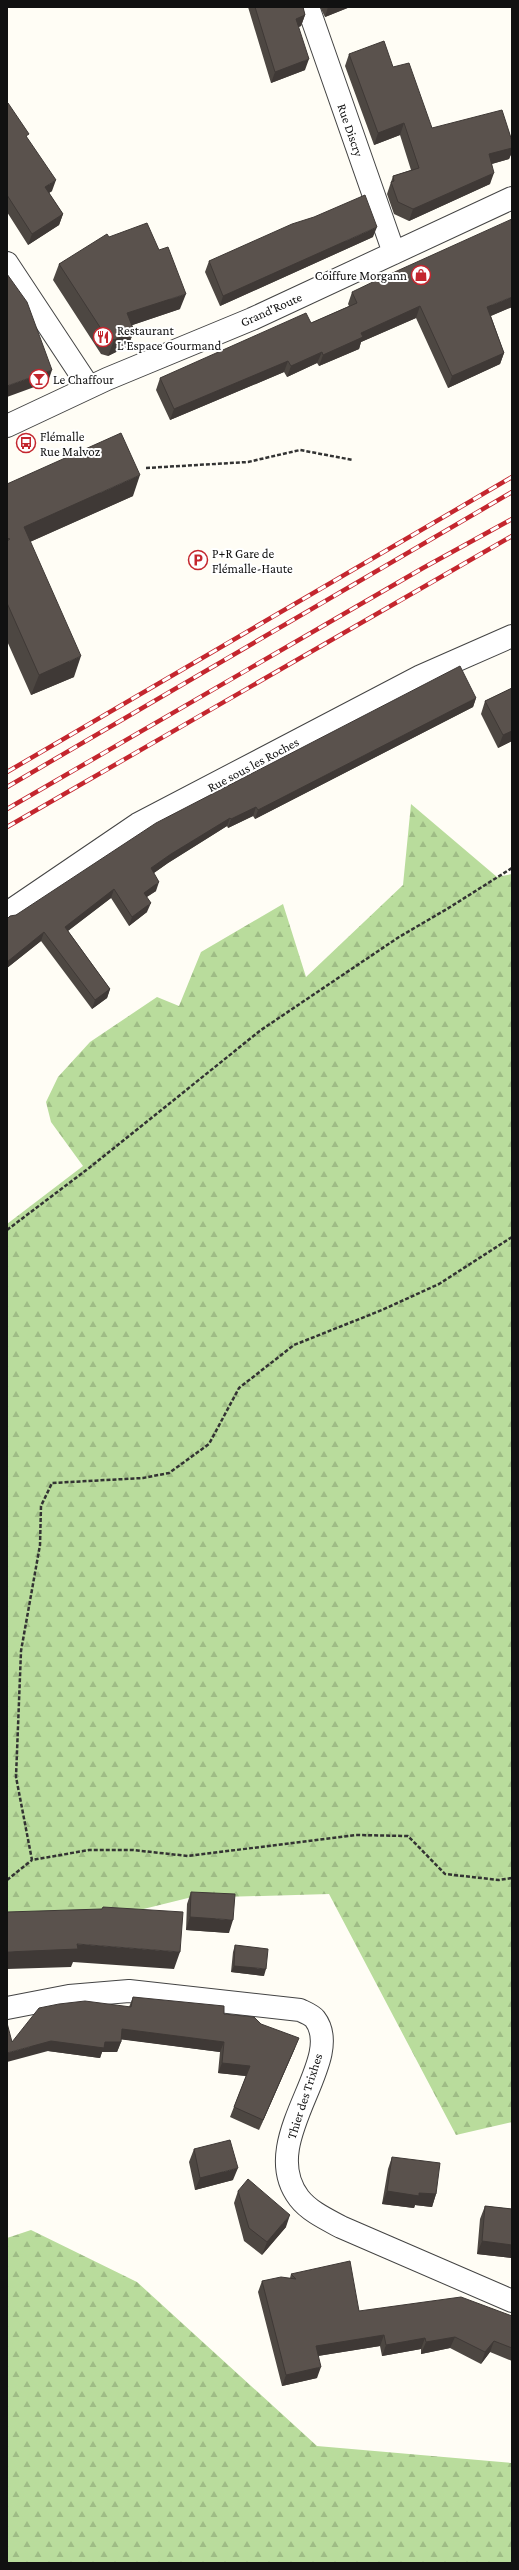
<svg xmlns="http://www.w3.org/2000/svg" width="519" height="2570" font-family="'Crimson Pro',serif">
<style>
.forest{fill:url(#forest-firs)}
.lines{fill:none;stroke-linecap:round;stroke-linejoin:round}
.minor-casing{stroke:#444;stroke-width:24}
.path{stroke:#333;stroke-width:2.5;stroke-dasharray:4 2;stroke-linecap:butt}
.minor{stroke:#fff;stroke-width:22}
.rail-casing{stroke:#c4262e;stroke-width:4.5}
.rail{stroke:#fff;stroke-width:3;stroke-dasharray:9;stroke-linecap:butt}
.wall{fill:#4d4742}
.shaded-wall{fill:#3f3936}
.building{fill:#5a524d;stroke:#3f3936}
.labels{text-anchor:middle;stroke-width:4;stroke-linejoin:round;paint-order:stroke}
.street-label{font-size:13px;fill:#111;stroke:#fff}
.poi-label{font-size:13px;fill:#111;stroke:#fff;text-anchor:start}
</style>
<defs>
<pattern id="forest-firs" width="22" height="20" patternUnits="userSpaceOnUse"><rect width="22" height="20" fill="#b9dc9c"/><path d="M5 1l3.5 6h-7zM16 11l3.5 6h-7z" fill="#9ebc85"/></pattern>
</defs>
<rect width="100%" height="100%" fill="#fffdf5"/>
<!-- forest -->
<path class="forest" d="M411,804L497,877L512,874V2122L456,2135L329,1894L188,1898L103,1919L7,1915V1224L83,1166L51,1122L46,1102L58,1077L90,1042L157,997L179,1006L201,952L283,904L306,977L403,885Z
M31,2230L137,2282L317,2446L512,2463V2563H7V2238Z"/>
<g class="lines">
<!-- minor casing -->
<g class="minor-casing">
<path id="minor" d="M308,7L394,253
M7,263L89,387
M7,426L107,379L252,319L512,198
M7,913L138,824L421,676L512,636
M7,2008L69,1996L129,1991L300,2010C304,2012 312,2015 315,2019C347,2061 255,2141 299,2198C309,2211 326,2219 341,2227L512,2301"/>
</g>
<!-- path -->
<path class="path" d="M146,468L248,462L300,450L353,460
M7,1230L89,1168L261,1030L399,937L447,909L512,868
M512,1237L439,1284L382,1310L294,1345L239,1388L209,1444L169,1473L143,1478L52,1483L41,1506L40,1545L21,1651L16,1777L32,1860L89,1850H133L188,1856L356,1835L408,1836L445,1874L499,1880L512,1878
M7,1880L32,1860"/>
<!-- minor -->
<use href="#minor" class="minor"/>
<!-- rail casing -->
<g class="rail-casing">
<path id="rail" d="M7,772L512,477
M7,787L512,492
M7,809L423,568L512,519
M7,827L512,536"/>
</g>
<!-- rail -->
<use href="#rail" class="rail"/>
</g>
<!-- wall -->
<path class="wall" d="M248,7H303L305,15L301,26L298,27L305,70L271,83Z
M320,7H350L325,17Z
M349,54L393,67L432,128L512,141V152L509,159L492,164L490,184L409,221L394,214L387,194L393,176L411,170L400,135L374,145L345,66Z
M7,104L27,138L52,191L49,193L63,214L59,225L28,245L7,212Z
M109,237L180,309L132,325L134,331L128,346L108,356L101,354L53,280L59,264Z
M373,237L220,306L205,272L209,261Z
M352,292L512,307L491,316L504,353L500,364L448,388L416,318L361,342L359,349L319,366L317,363L287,377L284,372L170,420L156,390L160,378L311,323L349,306L348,304Z
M7,484L133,496L30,542L74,677L31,695L7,641Z
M512,688V741L498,748L481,714L485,701Z
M476,698L473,707L255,819L253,816L228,828L227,826L168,863L154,873L156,891L147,897V912L129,926L111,898L68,931L110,989L107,998L92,1009L41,941L7,968V919L16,915Z
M191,1892L229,1933L186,1930L187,1904Z
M235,1945L264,1976L231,1972L233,1952Z
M133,1997L224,2014L261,2024L295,2048L259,2130L230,2117L246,2076L218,2073L220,2052L121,2039V2042L117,2052H102L100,2058L48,2051L12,2042L129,2007Z
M194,2149L233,2180L195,2190L189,2162Z
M392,2157L436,2194L432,2207L415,2205L414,2208L382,2204L388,2169Z
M238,2191L286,2227L262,2255L244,2241L234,2203Z
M485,2206L512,2209V2258L477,2254L480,2219Z
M291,2274L359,2311L512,2316V2361L490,2352L481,2364L450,2348L421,2354V2349L382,2356L380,2346L318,2356L317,2378L282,2386L258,2292L262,2281L290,2278Z"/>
<!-- shaded-wall -->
<path class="shaded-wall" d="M328,7H350L325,17Z
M305,15L301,26L292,30L296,19Z
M309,59L305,70L271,83L275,72Z
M404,123L400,135L374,145L378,133Z
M512,148V152L509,159L484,166L489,154Z
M494,173L490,184L409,221L413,209Z
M56,180L52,191L41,198L45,187Z
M63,214L59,225L28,245L32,234Z
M377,227L373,237L220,306L223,296Z
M186,294L180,309L121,329L127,313Z
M512,297V307L483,319L487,307Z
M420,306L416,318L361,342L359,349L319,366L323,355L361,333Z
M134,331L128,346L108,356L114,340Z
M322,352L317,363L287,377L291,366Z
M504,353L500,364L448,388L452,376Z
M288,361L284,372L170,420L174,409Z
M52,370L48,382L7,397V386Z
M140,475L133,496L16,548L24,527Z
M81,656L74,677L31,695L39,675Z
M476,698L473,707L255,819L258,810Z
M512,731V741L498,748L503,735Z
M256,807L253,816L228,828L231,819Z
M230,818L227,826L168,863L148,877L151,868L171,854Z
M159,882L156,891L140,901L144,893Z
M114,889L111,898L61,936L65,927Z
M151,903L147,912L129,926L132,917Z
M44,932L41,941L7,968V962Z
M110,989L107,998L92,1009L95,1000Z
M190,1917L233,1920L229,1933L186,1930Z
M77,1944L180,1952L174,1969L73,1962L71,1967L7,1969V1952Z
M234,1966L266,1969L264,1976L231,1972Z
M122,2029L224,2042L220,2052L118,2039Z
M299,2038L295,2048L259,2130L263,2120Z
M51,2041L105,2042H121L117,2052H102L100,2058L48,2051L7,2062V2053Z
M222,2063L250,2066L246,2076L218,2073Z
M238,2168L233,2180L195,2190L200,2178Z
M387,2191L419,2193L436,2194L432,2207L415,2205L414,2208L382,2204Z
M290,2215L286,2227L262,2255L267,2242Z
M482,2241L512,2245V2258L477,2254Z
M384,2335L380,2346L311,2357L316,2346Z
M455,2337L450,2348L421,2354L426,2342Z
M425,2338L421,2349L382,2356L386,2345Z
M494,2341L490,2352L481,2364L485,2352Z
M321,2367L317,2378L282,2386L286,2375Z"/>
<!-- building -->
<path class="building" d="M255,7H303L305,15L296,19L309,59L275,72Z
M384,41L393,67L409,63L432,128L502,110L512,141V148L489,154L494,173L413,209L398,202L391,182L394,181L393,176L419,168L404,123L378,133L349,54Z
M8,103L29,134L26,136L56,180L45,187L63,214L32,234L7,195V104Z
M365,195L377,227L223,296L209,261L292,224L314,217Z
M512,219V297L487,307L504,353L452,376L420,306L361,333L363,337L323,355L322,352L291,366L288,361L174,409L160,378L306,313L311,323L357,303L352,292L377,280Z
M147,223L159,250L168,247L186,294L127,313L134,331L114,340L107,338L59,264L107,234L109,237Z
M7,274L27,302L52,370L7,386Z
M121,433L140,475L24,527L81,656L39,675L7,603V541L10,539L7,538V484Z
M460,666L476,698L258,810L256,807L231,819L230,818L171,854L151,868L159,882L144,893L151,903L132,917L114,889L65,927L110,989L95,1000L44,932L7,962V919L10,916L16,915L156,823Z
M512,688V731L503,735L485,701Z
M191,1892L235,1894L233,1920L190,1917Z
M103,1907L183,1912L180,1952L77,1944L78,1949L7,1952V1912L102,1909Z
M235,1945L268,1949L266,1969L234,1966Z
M133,1997L224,2006V2014L254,2017L261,2024L299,2038L263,2120L234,2107L250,2066L222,2063L224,2042L122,2029L121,2042H105L104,2048L51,2041L7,2053V2023L12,2042L39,2008L59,2004L85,2001L131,2007Z
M230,2140L238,2168L200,2178L194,2149Z
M392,2157L440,2163L436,2194L419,2193V2196L387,2191Z
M248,2179L290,2215L267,2242L249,2228L238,2191Z
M485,2206L512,2209V2245L482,2241Z
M350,2261L359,2311L461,2297L512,2316V2348L494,2341L485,2352L455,2337L426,2342L425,2338L386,2345L384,2335L316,2346L321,2367L286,2375L262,2281L281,2277L296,2279L291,2274Z"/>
<!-- icons -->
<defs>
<g id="shop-ring" transform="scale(1)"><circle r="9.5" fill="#fff" stroke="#c4262e" stroke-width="1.5"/><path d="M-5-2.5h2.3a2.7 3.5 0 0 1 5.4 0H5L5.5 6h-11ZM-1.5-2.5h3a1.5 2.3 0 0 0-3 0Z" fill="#c4262e"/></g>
<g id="restaurant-ring" transform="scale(1)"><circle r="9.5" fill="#fff" stroke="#c4262e" stroke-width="1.5"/><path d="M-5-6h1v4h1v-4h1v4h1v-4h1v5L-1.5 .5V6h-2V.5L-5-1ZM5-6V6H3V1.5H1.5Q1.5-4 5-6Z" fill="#c4262e"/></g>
<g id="bar-ring" transform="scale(1)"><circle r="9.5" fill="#fff" stroke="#c4262e" stroke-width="1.5"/><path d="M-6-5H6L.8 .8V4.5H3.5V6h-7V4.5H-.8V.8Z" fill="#c4262e"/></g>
<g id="bus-ring" transform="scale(1)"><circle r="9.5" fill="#fff" stroke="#c4262e" stroke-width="1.5"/><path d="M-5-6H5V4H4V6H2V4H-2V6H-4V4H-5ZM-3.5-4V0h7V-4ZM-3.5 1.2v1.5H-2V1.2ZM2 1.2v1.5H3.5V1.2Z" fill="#c4262e"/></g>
<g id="parking-ring" transform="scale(1)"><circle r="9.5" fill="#fff" stroke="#c4262e" stroke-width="1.5"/><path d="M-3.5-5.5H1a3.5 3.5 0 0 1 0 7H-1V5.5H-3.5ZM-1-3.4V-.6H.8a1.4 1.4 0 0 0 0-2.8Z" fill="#c4262e"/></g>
</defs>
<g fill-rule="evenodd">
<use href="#shop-ring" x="421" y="275"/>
<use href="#restaurant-ring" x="103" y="337"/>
<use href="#bar-ring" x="39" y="379"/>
<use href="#bus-ring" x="26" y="443"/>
<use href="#parking-ring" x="198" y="560"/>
</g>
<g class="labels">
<!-- street labels -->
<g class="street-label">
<text transform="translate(351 130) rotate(71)" y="5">Rue Discry</text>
<text transform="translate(271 309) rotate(-24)" y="5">Grand'Route</text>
<text transform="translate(253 764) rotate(-28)" y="5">Rue sous les Roches</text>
<text transform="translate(304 2096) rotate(-72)" y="5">Thier des Trixhes</text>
</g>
<!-- poi labels -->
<g class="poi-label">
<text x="407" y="280" text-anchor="end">Coiffure Morgann</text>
<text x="117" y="335">Restaurant<tspan x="117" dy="15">L'Espace Gourmand</tspan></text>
<text x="53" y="384">Le Chaffour</text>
<text x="40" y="441">Flémalle<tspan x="40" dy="15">Rue Malvoz</tspan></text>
<text x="212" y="558">P+R Gare de<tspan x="212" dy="15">Flémalle-Haute</tspan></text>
</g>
</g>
<!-- border -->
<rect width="519" height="2570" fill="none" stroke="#111111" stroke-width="16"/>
</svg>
